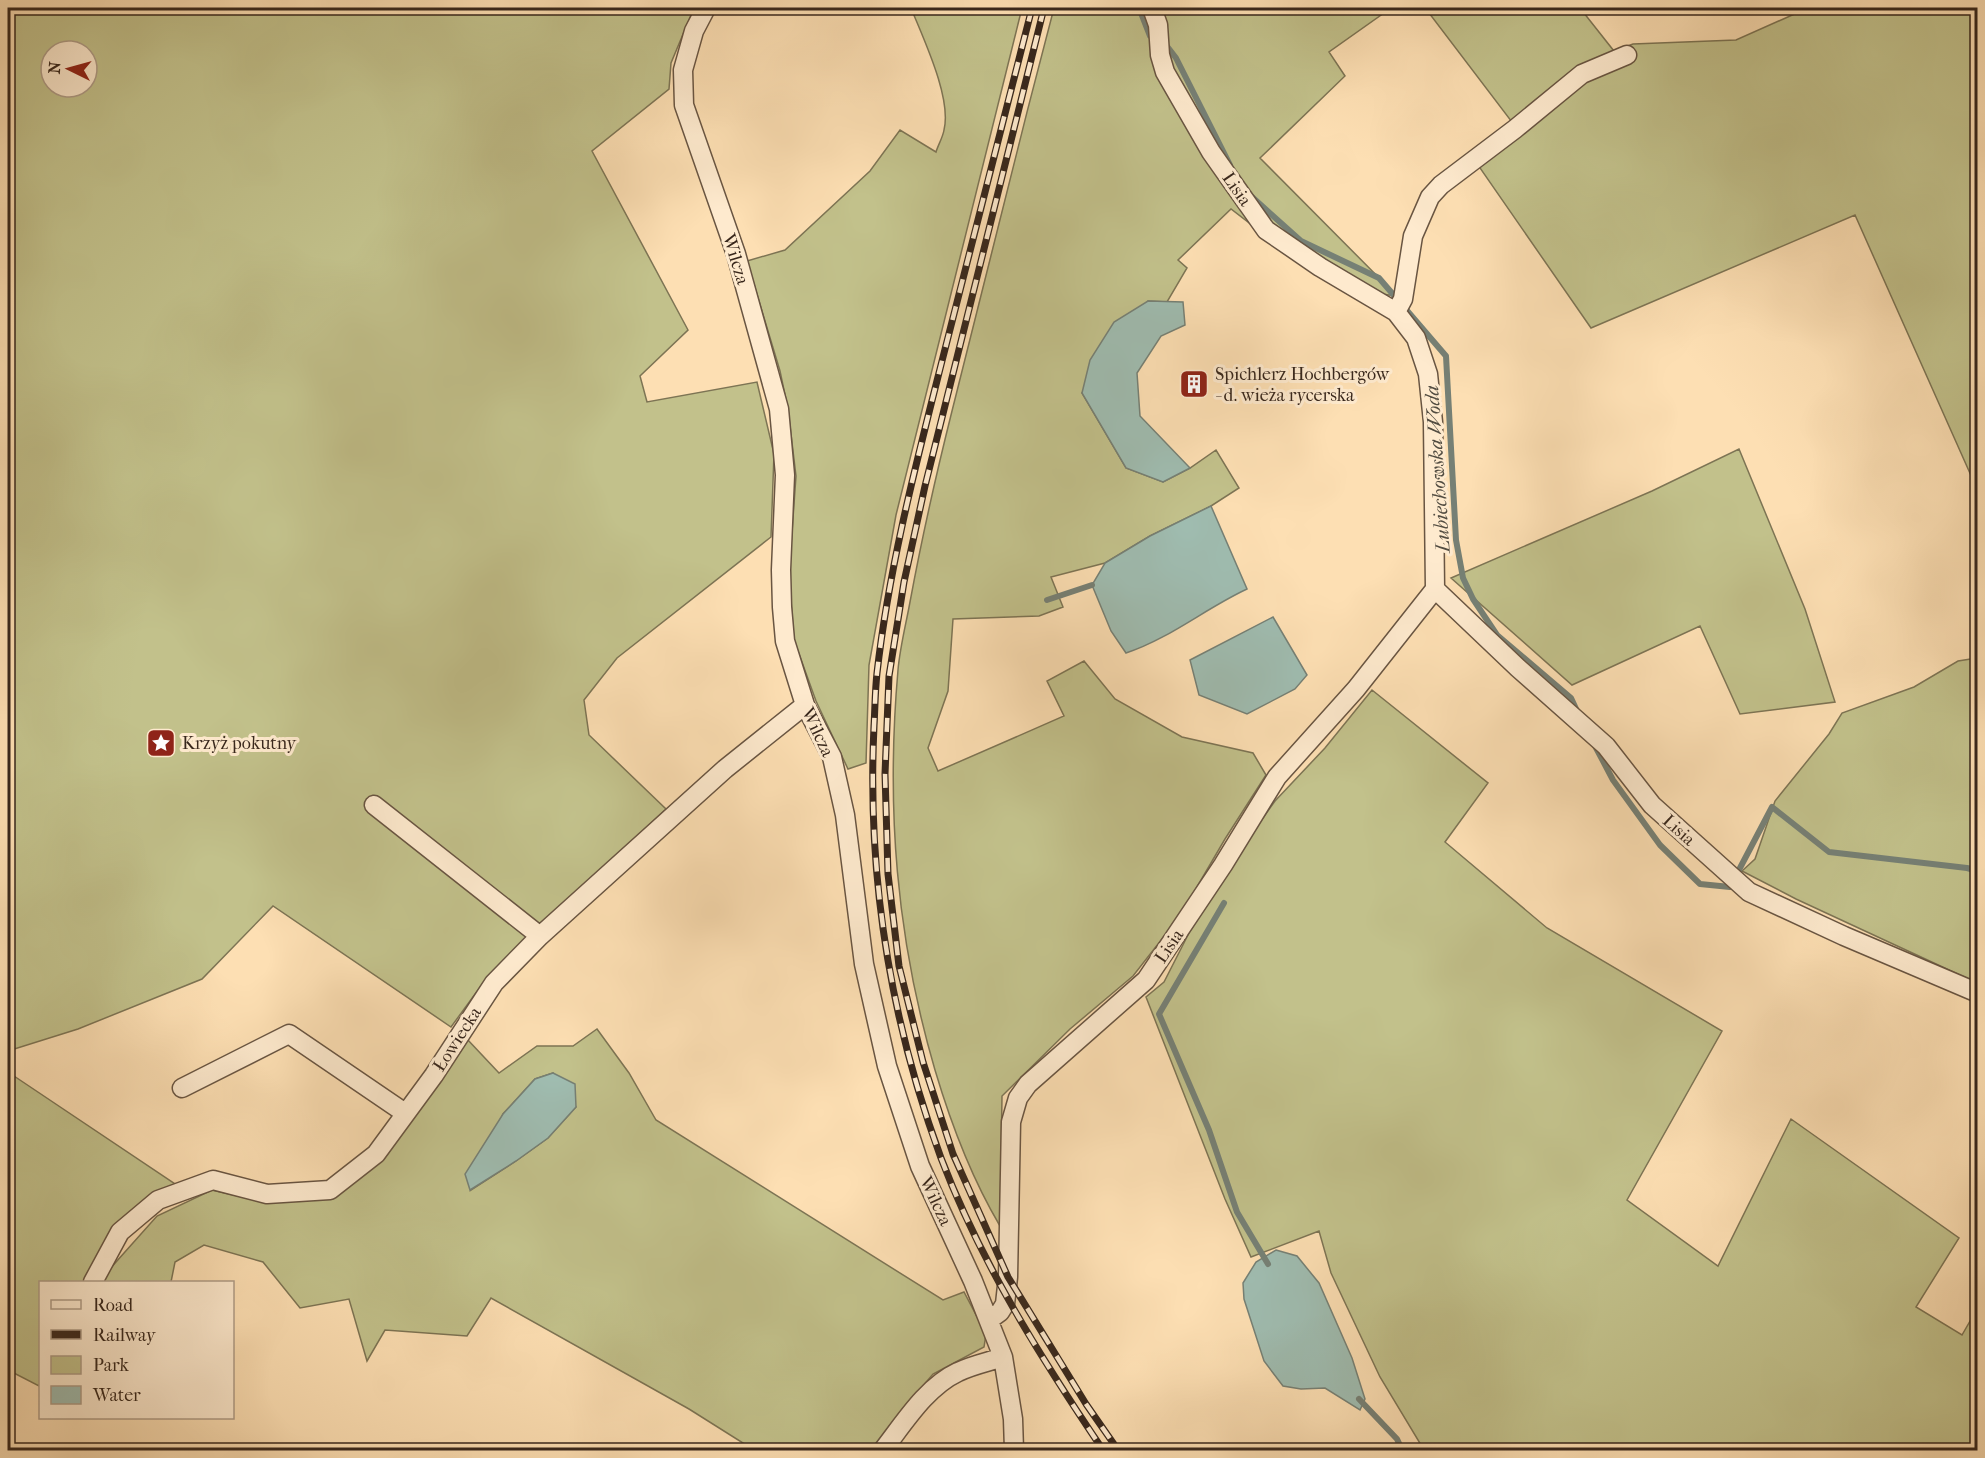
<svg xmlns="http://www.w3.org/2000/svg" width="1985" height="1458" font-family="'IM FELL French Canon',serif">
<style>
.green{fill:#c2c18b;stroke:#7d7454;stroke-width:1.5;fill-rule:evenodd}
.water{fill:#9fbcb0;stroke:#768075;stroke-width:1.5}
.lines{fill:none;stroke-linecap:round;stroke-linejoin:round}
.stream{stroke:#768075;stroke-width:6}
.minor-casing{stroke:#695542;stroke-width:21}
.minor{stroke:#feeace;stroke-width:18}
.rail-casing{stroke:#38271c;stroke-width:7}
.rail{stroke:#feeace;stroke-width:4.5;stroke-dasharray:14;stroke-linecap:butt}
.labels{text-anchor:middle;stroke-width:6;stroke-linejoin:round;paint-order:stroke}
.street-label{font-size:18px;fill:#38271c;stroke:#feeace}
.poi-label{font-size:18px;fill:#38271c;stroke:#feeace;text-anchor:start}
.water-label{font-size:20px;font-style:italic;fill:#524c41;stroke:#feeace}
</style>
<rect width="100%" height="100%" fill="#fddfb3"/>
<filter id="stains"><feTurbulence type="fractalNoise" baseFrequency=".00333" numOctaves="4"/><feColorMatrix values="0 0 0 0 .2 0 0 0 0 .09 0 0 0 0 .02 0 0 0 .5 -.17"/></filter>
<radialGradient id="worn" r=".72"><stop offset=".6" stop-color="#630" stop-opacity="0"/><stop offset="1" stop-color="#630" stop-opacity=".3"/></radialGradient>
<!-- green -->
<path class="green" d="M8,8H694L671,63L669,89L592,151L688,330L640,376L647,402L757,382L774,454L771,537L617,658L584,700L589,735L666,809L489,975L451,1027L273,906L202,979L78,1029L8,1051ZM51,51H87V87H51Z
M911,8H1022L896,515L869,665L866,763L848,769L816,701L794,640L789,574L796,476L788,409L780,371L747,261L785,250L870,171L900,130L936,152C938,145 943,137 944,130C952,98 923,38 911,8Z
M1054,8H1391L1329,52L1345,76L1260,158L1397,296L1381,294L1317,275L1231,209L1178,260L1187,268L1167,302L1148,301L1082,393L1126,468L1163,482L1190,468L1216,450L1239,488L1211,506L1150,536L1105,563L1051,577L1063,607L1039,616L953,619L948,691L928,748L938,771L1064,716L1047,681L1084,661L1115,699L1182,737L1253,753L1266,775L1225,839L1180,916L1133,976L1070,1029L1002,1096L1000,1226C971,1177 951,1124 935,1070C896,937 886,807 898,670C900,647 906,624 910,602C922,537 936,475 952,411C985,276 1019,142 1054,8Z
M1437,8H1580L1614,51L1633,44L1736,40L1808,8H1977V489L1855,215L1591,328L1471,155L1512,122L1429,13Z
M1739,449L1805,609L1835,702L1740,714L1700,626L1572,685L1451,578L1652,491Z
M1977,658H1978L1977,983L1796,899L1742,871L1755,859L1775,801L1829,734L1842,713L1914,687L1958,661Z
M1372,690L1488,783L1445,842L1547,928L1722,1031L1627,1200L1718,1266L1791,1119L1959,1238L1916,1307L1962,1335L1977,1309V1450H1424L1380,1377L1331,1273L1319,1231L1251,1257L1225,1199L1146,997L1164,982L1190,931L1250,836L1275,801L1325,748Z
M597,1029L629,1073L656,1120L943,1300L964,1292L986,1334L984,1347L933,1374L910,1401L872,1450H754L689,1409L491,1298L467,1336L385,1330L367,1361L349,1299L300,1308L263,1262L204,1245L175,1262L171,1282H103L108,1271L157,1216L212,1190L263,1202L325,1198L380,1160L410,1123L466,1038L499,1073L537,1046H573ZM553,1073L576,1107L548,1138L516,1161L471,1190L503,1114L535,1079Z
M8,1072L175,1184L150,1196L87,1282H40V1383L39,1386L8,1370Z"/>
<!-- water -->
<path class="water" d="M1148,301L1183,302L1185,325L1161,336L1137,373L1140,416L1190,468L1163,482L1126,468L1082,393L1090,360L1114,322Z
M1211,506L1247,589C1206,608 1169,639 1126,653L1111,631L1092,585L1105,563L1150,536Z
M1273,617L1307,675L1295,689L1247,714L1199,695L1190,660Z
M553,1073L575,1084L576,1107L548,1138L516,1161L470,1190L465,1174L503,1114L535,1079Z
M1276,1250L1297,1256L1319,1283L1352,1358L1365,1399L1360,1410L1325,1388L1301,1389L1283,1386L1264,1361L1244,1299L1243,1283L1256,1262Z"/>
<g class="lines">
<!-- stream -->
<path class="stream" d="M1139,8L1150,36L1166,45L1176,58L1230,165
M1252,197L1301,241L1379,278L1446,356L1456,540L1463,578L1473,599L1497,635L1571,698L1577,711
M1047,600L1092,585
M1594,744L1613,780L1660,845L1700,884L1730,887L1772,807L1829,852L1967,868L1978,871
M1224,903L1159,1014L1209,1130L1237,1212L1268,1264
M1359,1399L1397,1439L1402,1450"/>
<!-- minor casing -->
<g class="minor-casing">
<path id="minor" d="M706,8L694,31L683,70L684,105L736,254L779,409L785,475L781,570L782,607L785,641L805,705L832,757L845,815L864,964L887,1066L920,1166L973,1281L1003,1357L1013,1419L1014,1450
M1396,312L1403,299L1413,236L1430,197L1441,185L1515,129L1582,74L1627,55
M1435,589L1518,668L1606,746L1652,805L1749,892L1844,936L1978,993
M374,805L540,936
M182,1088L289,1034L405,1113
M93,1282L120,1232L158,1200L213,1180L267,1194L330,1190L376,1154L434,1075L494,983L540,936L725,769L805,705
M989,1320L1000,1312L1005,1304L1008,1277L1011,1122L1018,1098L1028,1084L1146,980L1223,865L1277,777L1356,689L1435,589L1433,422L1428,374L1416,338L1396,312L1320,267L1266,230L1211,152L1165,72L1160,55L1158,25L1152,8
M883,1450C904,1423 926,1387 958,1372C972,1365 988,1362 1003,1357"/>
</g>
<!-- minor -->
<use href="#minor" class="minor"/>
<!-- rail casing -->
<g class="rail-casing">
<path id="rail" d="M1032,8C1002,125 972,243 942,361C916,464 889,567 877,673C875,691 875,709 874,726C867,873 890,1020 941,1158C981,1263 1041,1358 1103,1450
M1044,8L925,486L904,582L889,676L885,774L888,874L899,966L923,1062L953,1154L1008,1277L1086,1404L1118,1450"/>
</g>
<!-- rail -->
<use href="#rail" class="rail"/>
</g>
<!-- icons -->
<defs>
<g id="building-square" transform="scale(1.5)"><rect x="-9" y="-9" width="18" height="18" rx="4" fill="#8f2418" stroke="#feeace"/><path d="M-4-6H4V6H1V3H-1V6H-4ZM-2.5-4.3h1.7v1.8h-1.7ZM.8-4.3h1.7v1.8H.8ZM-2.5-1h1.7V.8h-1.7ZM.8-1h1.7V.8H.8Z" fill="#fff"/></g>
<g id="sight-square" transform="scale(1.5)"><rect x="-9" y="-9" width="18" height="18" rx="4" fill="#8f2418" stroke="#feeace"/><path d="M0-6L1.8-2.2L6-1.7L2.9 1.2L3.7 5.4L0 3.3L-3.7 5.4L-2.9 1.2L-6-1.7L-1.8-2.2Z" fill="#fff"/></g>
</defs>
<g fill-rule="evenodd">
<use href="#building-square" x="1194" y="384"/>
<use href="#sight-square" x="161" y="743"/>
</g>
<g class="labels">
<!-- street labels -->
<g class="street-label">
<text transform="translate(1237 189) rotate(55)" y="6">Lisia</text>
<text transform="translate(736 259) rotate(73)" y="6">Wilcza</text>
<text transform="translate(818 732) rotate(65)" y="6">Wilcza</text>
<text transform="translate(1679 830) rotate(42)" y="6">Lisia</text>
<text transform="translate(1169 946) rotate(-56)" y="6">Lisia</text>
<text transform="translate(457 1039) rotate(-57)" y="6">Łowiecka</text>
<text transform="translate(936 1201) rotate(65)" y="6">Wilcza</text>
</g>
<!-- poi labels -->
<g class="poi-label">
<text x="1215" y="380">Spichlerz Hochbergów<tspan x="1215" dy="21">- d. wieża rycerska</tspan></text>
<text x="182" y="749">Krzyż pokutny</text>
</g>
<!-- water labels -->
<g class="water-label">
<text transform="translate(1437 469) rotate(-94)" y="7">Lubiechowska Woda</text>
</g>
</g>
<!-- margin -->
<rect width="1985" height="1458" fill="none" stroke="#fddfb3" stroke-width="30"/>
<rect x="9" y="9" width="1967" height="1440" fill="none" stroke="#38271c" stroke-width="3"/>
<rect x="15" y="15" width="1955" height="1428" fill="none" stroke="#38271c" stroke-width="1.5"/>
<!-- legend -->
<rect x="39" y="1281" width="195" height="138" fill="#feeace" stroke="#af9c87" stroke-width="1.5"/>
<rect x="51" y="1300" width="30" height="9" fill="#feeace" stroke="#af9c87" stroke-width="1.5"/>
<text x="93" y="1311" font-size="18" fill="#38271c">Road</text>
<rect x="51" y="1330" width="30" height="9" fill="#38271c" stroke="#af9c87" stroke-width="1.5"/>
<text x="93" y="1341" font-size="18" fill="#38271c">Railway</text>
<rect x="51" y="1356" width="30" height="18" fill="#c2c18b" stroke="#af9c87" stroke-width="1.5"/>
<text x="93" y="1371" font-size="18" fill="#38271c">Park</text>
<rect x="51" y="1386" width="30" height="18" fill="#9fbcb0" stroke="#af9c87" stroke-width="1.5"/>
<text x="93" y="1401" font-size="18" fill="#38271c">Water</text>
<!-- north arrow -->
<g transform="translate(69 69) rotate(275)"><circle r="28" fill="#feeace" stroke="#af9c87" stroke-width="1.5"/>
<path d="M0-4.5L10 22L0 15L-10 22Z" fill="#8f2418"/>
<text y="-9" font-size="16" font-weight="bold" text-anchor="middle" fill="#38271c">N</text>
</g>
<rect width="100%" height="100%" filter="url(#stains)"/>
<rect width="100%" height="100%" fill="url(#worn)"/>
</svg>
